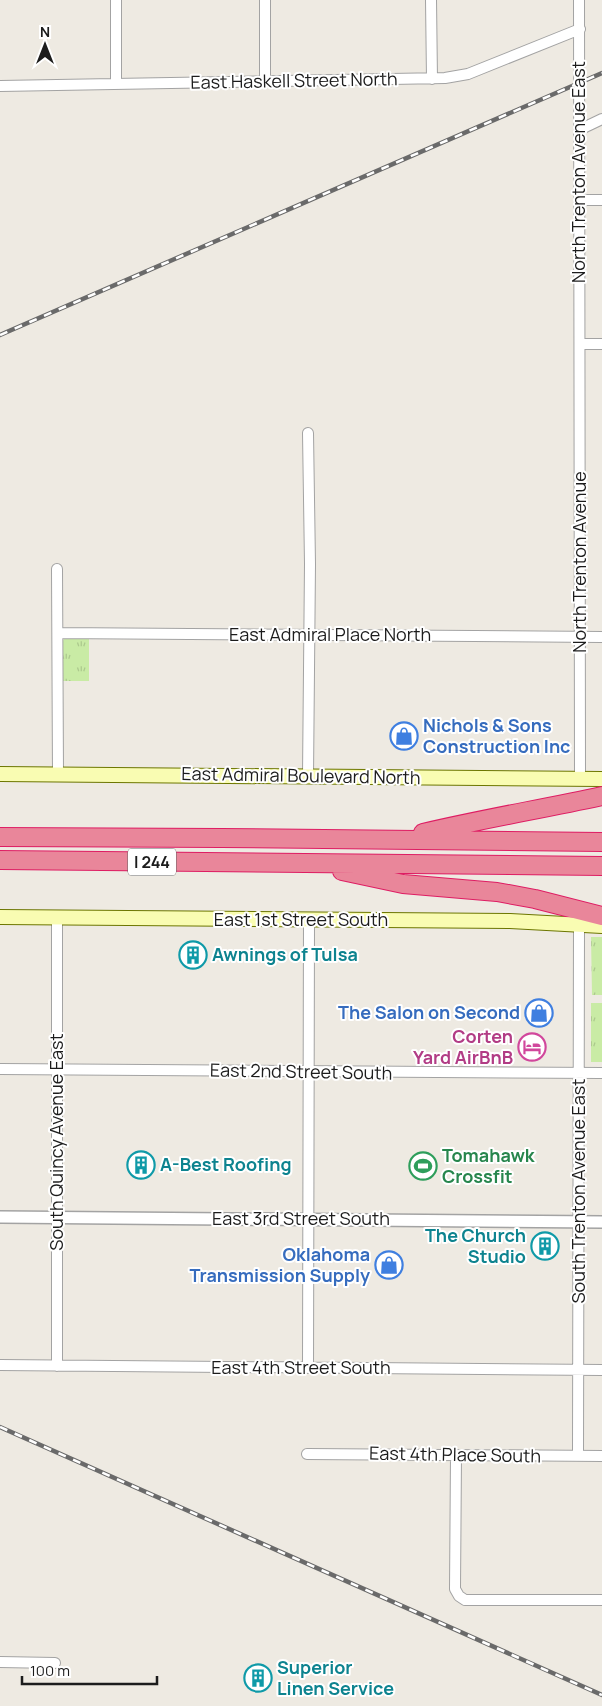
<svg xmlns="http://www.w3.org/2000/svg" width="602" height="1706" font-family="Manrope,sans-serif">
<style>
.grass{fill:url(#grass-tufts)}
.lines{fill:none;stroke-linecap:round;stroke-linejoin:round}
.minor-casing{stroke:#a3a3a3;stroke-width:12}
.tertiary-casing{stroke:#a3a3a3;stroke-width:14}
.secondary-casing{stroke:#6c7601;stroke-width:16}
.motorway-casing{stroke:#de1d63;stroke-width:20}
.minor{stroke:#fff;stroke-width:10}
.tertiary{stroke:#fff;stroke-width:11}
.secondary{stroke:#f9fcb2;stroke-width:14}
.motorway{stroke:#e9869a;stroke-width:18}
.rail-casing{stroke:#6a6a6a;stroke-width:4.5}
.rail{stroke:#fff;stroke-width:2.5;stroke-dasharray:8;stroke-linecap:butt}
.labels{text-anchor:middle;stroke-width:4;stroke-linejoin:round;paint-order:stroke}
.shield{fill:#fff;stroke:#606060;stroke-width:1}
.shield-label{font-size:16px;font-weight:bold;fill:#1c1c1c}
.street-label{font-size:18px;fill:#1c1c1c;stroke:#fff}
.shop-label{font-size:18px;font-weight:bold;fill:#366cbe;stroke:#fff;text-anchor:end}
.culture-label{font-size:18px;font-weight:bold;fill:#0d838f;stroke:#fff;text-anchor:start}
.hotel-label{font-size:18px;font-weight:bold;fill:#b23c85;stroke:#fff;text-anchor:end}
.leisure-label{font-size:18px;font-weight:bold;fill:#27864d;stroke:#fff;text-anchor:start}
</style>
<defs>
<pattern id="grass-tufts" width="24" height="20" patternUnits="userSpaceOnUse" patternTransform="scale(1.25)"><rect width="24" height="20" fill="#c9eba5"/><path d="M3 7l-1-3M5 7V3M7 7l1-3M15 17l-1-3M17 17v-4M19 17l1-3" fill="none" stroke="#acc98d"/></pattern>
</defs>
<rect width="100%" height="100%" fill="#eeeae2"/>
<!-- grass -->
<path class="grass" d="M65,638L89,639V681H62V642Z
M591,937H602V995H592Z
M591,1003H602V1062H591Z"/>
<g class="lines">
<!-- minor casing -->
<g class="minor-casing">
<path id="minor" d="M265,0V80
M431,0L432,79
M579,0L580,779
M116,83V0
M0,86L445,78L468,74L580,29
M579,130L602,119
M579,200H602
M580,344H602
M308,433L310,564L308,776
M57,569L58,774
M58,633L602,637
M57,918V1366
M0,1069L602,1073
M0,1365L602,1370
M308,1368L309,920
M307,1454L602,1456
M456,1455L455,1589L459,1596L465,1600H602
M578,1456L579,925
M0,1662L55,1663"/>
</g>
<!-- tertiary casing -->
<g class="tertiary-casing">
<path id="tertiary" d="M0,1217L602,1222"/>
</g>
<!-- secondary casing -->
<g class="secondary-casing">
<path id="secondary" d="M0,774L602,779
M0,917L510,921L602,926"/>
</g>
<!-- motorway casing -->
<g class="motorway-casing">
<path id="motorway" d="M423,833C482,819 542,809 602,796
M0,837L221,838L602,842
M0,860L602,866
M342,871L403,884L497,892L535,899L602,916"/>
</g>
<!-- minor -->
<use href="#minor" class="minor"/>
<!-- tertiary -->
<use href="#tertiary" class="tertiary"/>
<!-- secondary -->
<use href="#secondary" class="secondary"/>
<!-- motorway -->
<use href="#motorway" class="motorway"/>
<!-- rail casing -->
<g class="rail-casing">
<path id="rail" d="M0,335L602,73
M0,1427L602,1695"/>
</g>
<!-- rail -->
<use href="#rail" class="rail"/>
</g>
<!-- icons -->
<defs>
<g id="shop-ring" transform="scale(1.4375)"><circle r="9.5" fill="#fff" stroke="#3f7fe0" stroke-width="1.5"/><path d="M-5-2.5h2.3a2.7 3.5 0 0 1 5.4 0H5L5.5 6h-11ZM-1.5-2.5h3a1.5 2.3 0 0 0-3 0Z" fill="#3f7fe0"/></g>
<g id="building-ring" transform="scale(1.4375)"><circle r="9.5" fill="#fff" stroke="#0f9aa8" stroke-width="1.5"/><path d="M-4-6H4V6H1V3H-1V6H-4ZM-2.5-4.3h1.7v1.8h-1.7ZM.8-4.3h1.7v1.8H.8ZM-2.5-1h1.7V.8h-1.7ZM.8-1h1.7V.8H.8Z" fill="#0f9aa8"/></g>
<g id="hotel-ring" transform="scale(1.4375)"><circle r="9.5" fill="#fff" stroke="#d1479c" stroke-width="1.5"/><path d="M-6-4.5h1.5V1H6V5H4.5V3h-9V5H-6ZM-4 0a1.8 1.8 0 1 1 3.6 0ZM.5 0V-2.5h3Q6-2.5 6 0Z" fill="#d1479c"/></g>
<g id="stadium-ring" transform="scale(1.4375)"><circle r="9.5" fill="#fff" stroke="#2e9e5b" stroke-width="1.5"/><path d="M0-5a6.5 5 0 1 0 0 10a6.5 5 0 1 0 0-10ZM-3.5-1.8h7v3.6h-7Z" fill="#2e9e5b"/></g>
</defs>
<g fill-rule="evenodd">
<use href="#shop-ring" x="404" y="736"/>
<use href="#building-ring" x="193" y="955"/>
<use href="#shop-ring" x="539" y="1013"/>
<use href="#hotel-ring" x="532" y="1047"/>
<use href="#building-ring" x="141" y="1165"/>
<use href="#stadium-ring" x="423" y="1166"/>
<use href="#building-ring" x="545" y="1246"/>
<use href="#shop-ring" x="389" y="1265"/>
<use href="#building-ring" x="258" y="1678"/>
</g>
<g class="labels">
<!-- shield labels -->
<rect class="shield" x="128" y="848.5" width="48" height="27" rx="4"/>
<g class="shield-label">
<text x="152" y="868">I 244</text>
</g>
<!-- street labels -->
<g class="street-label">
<text transform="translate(294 81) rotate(-1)" y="6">East Haskell Street North</text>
<text transform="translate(579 172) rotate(-90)" y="6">North Trenton Avenue East</text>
<text transform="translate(580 562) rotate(-90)" y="6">North Trenton Avenue</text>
<text x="330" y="641">East Admiral Place North</text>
<text transform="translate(301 776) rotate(1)" y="6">East Admiral Boulevard North</text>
<text x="301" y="926">East 1st Street South</text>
<text transform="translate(301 1072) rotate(1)" y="6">East 2nd Street South</text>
<text transform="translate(57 1142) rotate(-90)" y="6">South Quincy Avenue East</text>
<text transform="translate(579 1191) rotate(-90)" y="6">South Trenton Avenue East</text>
<text x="301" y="1225">East 3rd Street South</text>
<text x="301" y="1374">East 4th Street South</text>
<text transform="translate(455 1455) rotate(1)" y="6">East 4th Place South</text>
</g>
<!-- shop labels -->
<g class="shop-label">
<text x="423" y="732" text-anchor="start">Nichols &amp; Sons<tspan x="423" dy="21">Construction Inc</tspan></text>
<text x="520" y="1019">The Salon on Second</text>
<text x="370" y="1261">Oklahoma<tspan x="370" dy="21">Transmission Supply</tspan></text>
</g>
<!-- culture labels -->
<g class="culture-label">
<text x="212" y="961">Awnings of Tulsa</text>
<text x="160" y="1171">A-Best Roofing</text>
<text x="526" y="1242" text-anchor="end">The Church<tspan x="526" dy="21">Studio</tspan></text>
<text x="277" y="1674">Superior<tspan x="277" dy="21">Linen Service</tspan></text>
</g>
<!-- hotel labels -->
<g class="hotel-label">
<text x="513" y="1043">Corten<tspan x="513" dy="21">Yard AirBnB</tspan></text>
</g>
<!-- leisure labels -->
<g class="leisure-label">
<text x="442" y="1162">Tomahawk<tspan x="442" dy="21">Crossfit</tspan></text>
</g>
</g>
<!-- north arrow -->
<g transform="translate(45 45)" stroke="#ffffff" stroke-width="4" paint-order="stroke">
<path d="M0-4L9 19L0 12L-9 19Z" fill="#1c1c1c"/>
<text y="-8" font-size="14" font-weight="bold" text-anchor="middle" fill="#1c1c1c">N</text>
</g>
<!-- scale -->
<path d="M22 1676v8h135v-8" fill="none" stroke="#1c1c1c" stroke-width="2.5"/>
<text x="30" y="1676" font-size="15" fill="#1c1c1c" stroke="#ffffff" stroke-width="4" paint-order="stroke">100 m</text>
</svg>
